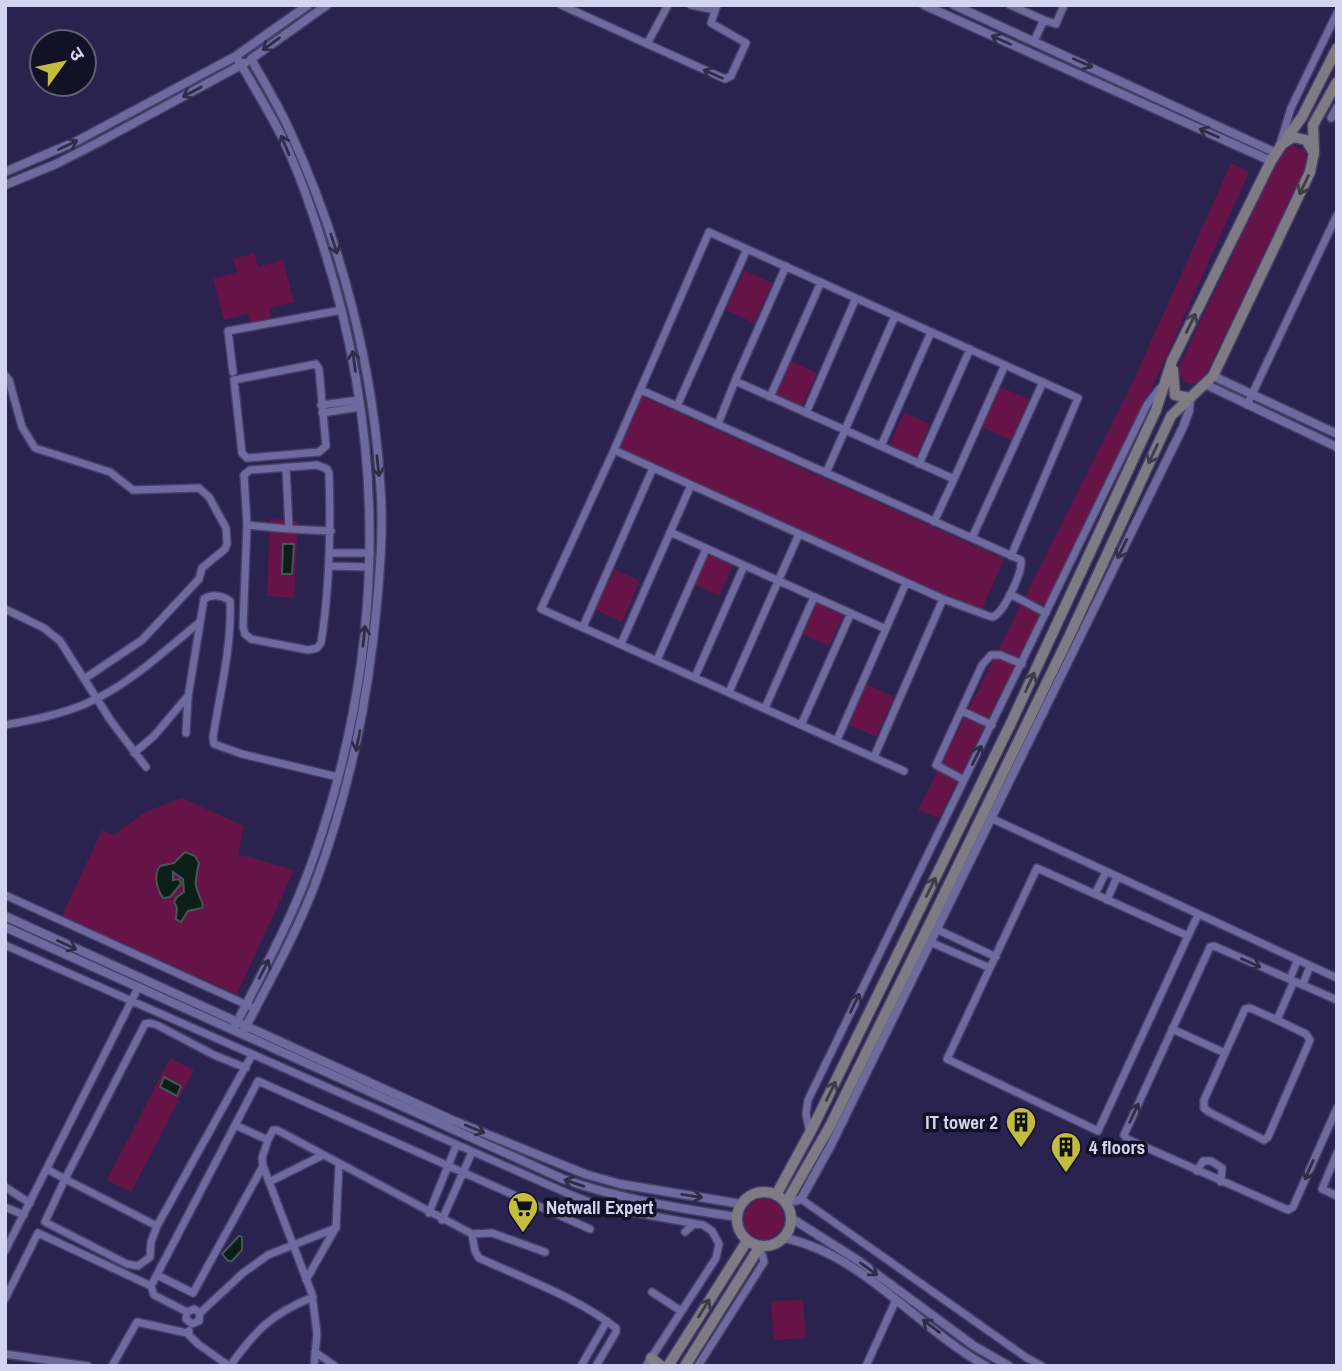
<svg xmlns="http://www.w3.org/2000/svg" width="1342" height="1371" font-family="'Archivo Narrow','Noto Sans Devanagari',sans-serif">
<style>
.green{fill:#661447}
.water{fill:#0b1e17;stroke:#475458;stroke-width:2}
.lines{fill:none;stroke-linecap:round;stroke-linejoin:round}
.minor-casing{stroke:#463e66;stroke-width:10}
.tertiary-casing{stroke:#463e66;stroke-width:11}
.secondary-casing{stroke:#463e66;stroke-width:13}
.minor{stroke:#6e6a9e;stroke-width:7}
.tertiary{stroke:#6e6a9e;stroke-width:8}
.secondary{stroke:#7e7b84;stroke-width:10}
.oneway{stroke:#2e2c49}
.oneway2{stroke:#3e3b4b}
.labels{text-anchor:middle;stroke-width:7;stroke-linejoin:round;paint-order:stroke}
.poi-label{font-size:19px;font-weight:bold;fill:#d4d3f0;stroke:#131125;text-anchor:start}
</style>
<rect width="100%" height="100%" fill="#2a2350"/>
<!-- green -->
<path class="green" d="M1293,145L1305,151L1307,164L1205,376C1193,391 1176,382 1180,364L1282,151Z
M1231,163L1249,172L1150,392L939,818L918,810L1132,384Z
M254,253L258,267L283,260L294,302L269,308L273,325L252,331L248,314L224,320L213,279L237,272L233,259Z
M744,270L772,283L754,323L726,310Z
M791,361L817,373L801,408L775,397Z
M1000,387L1029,399L1011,440L982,427Z
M641,396L1004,559L981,611L618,448Z
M904,413L930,424L915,459L888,447Z
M270,519L298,521L294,598L267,596Z
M707,552L733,564L719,596L693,584Z
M612,568L640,581L622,622L594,609Z
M817,602L844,613L829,646L803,634Z
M866,684L894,697L876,737L848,724Z
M182,798L244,826L238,854L294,870L237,994L62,916L102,830L114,835L145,812Z
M170,1058L194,1070L131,1192L107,1180Z
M744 1219a20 20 0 1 1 40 0a20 20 0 1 1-40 0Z
M803,1300L806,1338L774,1340L771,1301Z"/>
<!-- water -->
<path class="water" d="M283,544H294L292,574H282Z
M185,852L195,856L199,863C194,885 194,884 203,904L202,908L188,911L181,922L176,919L177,908L174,902L177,897L184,892L183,879L173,872V880L179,879L181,884L170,897L163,898C157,889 153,875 160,866L174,863Z
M164,1077L181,1086L177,1096L160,1087Z
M239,1236L242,1237V1250L232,1261H228L222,1254Z"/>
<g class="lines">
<!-- minor casing -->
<g class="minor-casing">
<path id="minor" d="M561,5L725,79L731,76L746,43L711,23L717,5
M691,5L715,10
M1010,5L1044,20
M1034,41L1044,20L1056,24L1064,5
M647,44L668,5
M1331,118L1337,107
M1280,144L1291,108L1337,13
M895,316L845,430L954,479L934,522
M316,364L319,369L326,446L319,452L247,458L242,453L234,380Z
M233,372L228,331L342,310
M5,375L9,380L22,427L35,448L110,472L133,490L199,488L209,497L226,528L227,544L225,549L202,568L199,579L142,640L84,679
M735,381L786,266
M770,397L821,282
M321,405L359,400
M1247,405L1337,215
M677,406L747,249
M322,413L360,407
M806,413L856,298
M718,424L735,381L845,430L826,473
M881,446L931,332
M614,450L943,599L986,615L993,617C1004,612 1023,572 1021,560L641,390
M919,464L970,349
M317,465L327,469L329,473C331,531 330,586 321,643L317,648L308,650L251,639L245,634L243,627L247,525L244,475L250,470Z
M954,479L1005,365
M247,525L289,529L286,467
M289,529L331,531
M670,532L886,629
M972,538L1043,382
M330,553H370
M329,566L369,567
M1010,594L1046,613
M5,609L44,628L60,641L111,721L146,767
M583,627L653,468
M621,644L691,485
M657,660L706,549
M695,677L744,566
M729,692L799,534
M765,708L814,597
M962,711L992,725
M5,725C32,720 59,715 85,704C128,686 164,651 200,622
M801,725L851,613
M186,733L188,697L204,599C212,594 222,595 230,601C232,646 220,693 213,737L214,744L242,754L338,777
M837,740L906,583
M134,753L154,736L187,697
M874,757L943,599
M904,771L541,609L614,450L709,232L1078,398L1011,556
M964,780L936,765L982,665L991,655H1000L1022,664
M982,814L1337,978
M1037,868L1188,936L1098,1131L947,1059Z
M1095,894L1106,872
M5,895L256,1009
M1107,900L1117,877
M936,929L996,957
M1188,936L1198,915
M930,942L990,968
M5,945L569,1194L602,1207L703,1225L712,1231L719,1244L716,1258L646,1366
M1292,974L1297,961
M1303,984L1310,966
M1337,1000L1214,946L1210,947L1124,1135L1127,1139L1288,1210L1293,1207L1337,1108
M1277,1020L1250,1008L1245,1009L1204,1100V1108L1209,1112L1264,1140L1268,1137L1310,1040L1306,1034L1277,1020L1294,981
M1172,1029L1225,1053
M235,1125L268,1140L273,1130H277L472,1234L475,1251L479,1258C525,1279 576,1297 616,1328V1332L596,1366
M810,1133L806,1114L808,1100L1147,405L1160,388
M268,1140L262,1158L263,1166L312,1294L317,1334L314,1366
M1337,1153L1322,1189L1337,1196
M47,1169L65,1179L45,1222L127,1264L138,1266L150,1257L151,1242L157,1226L252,1055
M1197,1171L1203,1161H1211L1222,1168L1221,1182
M269,1182L323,1155
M5,1187L30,1203
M801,1199L1027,1358L1042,1366
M5,1207L24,1215
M429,1213L456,1146
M442,1220L472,1152
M157,1226L65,1179L145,1024L150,1023L157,1025L214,1055L246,1068
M685,1232L694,1224
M472,1234L492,1233L545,1252
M5,1251L138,988
M157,1275L193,1293L263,1166
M306,1280L335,1229
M652,1292L681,1311
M5,1299L38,1233L151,1286
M187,1312L186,1319L192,1324L199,1321L200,1313L243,1273L268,1255L336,1228L339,1163
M200,1313L194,1309L187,1312L154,1295L151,1286L258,1081L590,1229
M189,1331L187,1333L198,1344L229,1366
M315,1352L335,1366
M5,1354L88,1366
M112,1366L137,1322L187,1333
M230,1366C256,1330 271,1314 313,1297
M581,1366L607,1321
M698,1366L764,1262L762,1254L757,1251
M866,1366L896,1300"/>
</g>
<!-- tertiary casing -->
<g class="tertiary-casing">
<path id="tertiary" d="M924,5L1271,161
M954,5L1276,153
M5,172L77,141L236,56L308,5
M5,185L56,164L99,142L245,63
M1213,376L1337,434
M1205,384L1337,447
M5,916L452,1120L585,1174L620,1184L741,1204
M5,927L563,1179C620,1199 677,1208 737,1217
M233,1030C261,975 291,921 312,862C384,661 389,452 324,249C312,210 299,171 281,135C267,108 251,82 236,56
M242,1034C267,986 294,938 314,887C349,793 368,703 377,603C380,568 383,532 381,497C375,371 342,244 289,129C278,105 264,82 251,59L327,5
M789,1199L795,1201L801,1199L831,1145L1183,427L1189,411L1190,398
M791,1218L859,1261L974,1346L1009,1366
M785,1238C864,1255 917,1328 986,1366"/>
</g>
<!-- secondary casing -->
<g class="secondary-casing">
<path id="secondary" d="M1286,139L1302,117L1337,48
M1314,152L1313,125L1337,82
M1173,370L1175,395L1190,398
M737 1219a27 27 0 1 1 54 0a27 27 0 1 1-54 0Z
M776,1195L813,1127L1011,723L1156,410L1172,361L1271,161L1282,144L1293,137L1306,140L1314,153L1310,172L1213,376L1171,416L1067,641L932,919L830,1126L786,1203
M651,1358L661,1366
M668,1366L747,1241
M685,1366L760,1246"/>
</g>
<!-- minor -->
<use href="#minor" class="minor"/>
<!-- tertiary -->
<use href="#tertiary" class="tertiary"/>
<!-- secondary -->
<use href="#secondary" class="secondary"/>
</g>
<!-- one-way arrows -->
<defs><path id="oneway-shaft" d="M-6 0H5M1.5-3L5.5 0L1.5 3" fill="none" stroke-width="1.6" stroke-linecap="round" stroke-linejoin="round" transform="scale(1.75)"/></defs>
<g class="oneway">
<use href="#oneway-shaft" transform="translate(1001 40) rotate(-156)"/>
<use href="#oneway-shaft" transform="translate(271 44) rotate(144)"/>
<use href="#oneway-shaft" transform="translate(1083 63) rotate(24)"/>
<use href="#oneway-shaft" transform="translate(713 74) rotate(-156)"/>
<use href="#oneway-shaft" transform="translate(192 92) rotate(152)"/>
<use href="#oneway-shaft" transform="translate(1209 133) rotate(-156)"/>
<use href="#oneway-shaft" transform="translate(68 145) rotate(-26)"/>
<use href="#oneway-shaft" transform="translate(285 145) rotate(-113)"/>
<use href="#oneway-shaft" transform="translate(334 244) rotate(72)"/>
<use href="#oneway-shaft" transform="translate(354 361) rotate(-98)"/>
<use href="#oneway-shaft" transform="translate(378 466) rotate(84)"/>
<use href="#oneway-shaft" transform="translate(1122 549) rotate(116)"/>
<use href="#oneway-shaft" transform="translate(364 636) rotate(-84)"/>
<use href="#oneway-shaft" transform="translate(358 741) rotate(101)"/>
<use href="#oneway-shaft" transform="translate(977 755) rotate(-64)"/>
<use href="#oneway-shaft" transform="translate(67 945) rotate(25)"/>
<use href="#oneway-shaft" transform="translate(1251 963) rotate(24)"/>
<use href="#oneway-shaft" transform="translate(264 969) rotate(-63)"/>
<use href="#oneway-shaft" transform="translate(855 1003) rotate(-64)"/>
<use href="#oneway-shaft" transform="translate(1134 1113) rotate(-65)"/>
<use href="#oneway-shaft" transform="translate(475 1129) rotate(22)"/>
<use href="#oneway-shaft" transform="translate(1309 1170) rotate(114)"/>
<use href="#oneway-shaft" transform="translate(574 1183) rotate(-161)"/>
<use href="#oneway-shaft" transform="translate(692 1196) rotate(9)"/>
<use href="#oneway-shaft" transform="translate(869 1269) rotate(36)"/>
<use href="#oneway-shaft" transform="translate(931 1326) rotate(-143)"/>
</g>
<g class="oneway2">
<use href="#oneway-shaft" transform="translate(1304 185) rotate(115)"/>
<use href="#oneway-shaft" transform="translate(1191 323) rotate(-64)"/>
<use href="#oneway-shaft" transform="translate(1153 454) rotate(115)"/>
<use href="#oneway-shaft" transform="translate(1030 682) rotate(-65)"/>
<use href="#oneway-shaft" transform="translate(931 887) rotate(-64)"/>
<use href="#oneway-shaft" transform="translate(831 1091) rotate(-64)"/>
<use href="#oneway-shaft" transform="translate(704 1308) rotate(-58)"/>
</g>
<!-- icons -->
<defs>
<g id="building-pin" transform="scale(1.575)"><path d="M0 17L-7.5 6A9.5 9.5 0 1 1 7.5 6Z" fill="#c2bd3f" stroke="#131125"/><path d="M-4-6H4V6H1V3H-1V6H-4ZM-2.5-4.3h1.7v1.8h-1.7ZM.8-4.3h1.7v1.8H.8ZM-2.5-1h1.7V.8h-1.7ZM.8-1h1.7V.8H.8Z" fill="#111"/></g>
<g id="supermarket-pin" transform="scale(1.575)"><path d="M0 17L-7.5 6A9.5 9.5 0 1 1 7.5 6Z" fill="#c2bd3f" stroke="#131125"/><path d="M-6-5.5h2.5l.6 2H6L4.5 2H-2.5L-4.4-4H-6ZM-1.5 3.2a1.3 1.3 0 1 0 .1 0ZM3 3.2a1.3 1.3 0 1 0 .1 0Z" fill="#111"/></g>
</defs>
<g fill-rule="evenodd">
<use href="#building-pin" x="1021" y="1122"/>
<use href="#building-pin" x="1066" y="1147"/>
<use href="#supermarket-pin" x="523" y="1207"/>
</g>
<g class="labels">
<!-- poi labels -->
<g class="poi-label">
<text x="998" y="1129" text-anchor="end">IT tower 2</text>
<text x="1089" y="1154">4 floors</text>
<text x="546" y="1214">Netwall Expert</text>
</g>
</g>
<!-- border -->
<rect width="1342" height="1371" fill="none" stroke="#d4d3f0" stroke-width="14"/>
<!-- north arrow -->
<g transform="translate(63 63) rotate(57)"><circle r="33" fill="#131125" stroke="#605f76" stroke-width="2"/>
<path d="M0-5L12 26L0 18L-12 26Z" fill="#c2bd3f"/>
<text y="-10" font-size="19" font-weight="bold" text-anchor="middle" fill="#d4d3f0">उ</text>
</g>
</svg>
